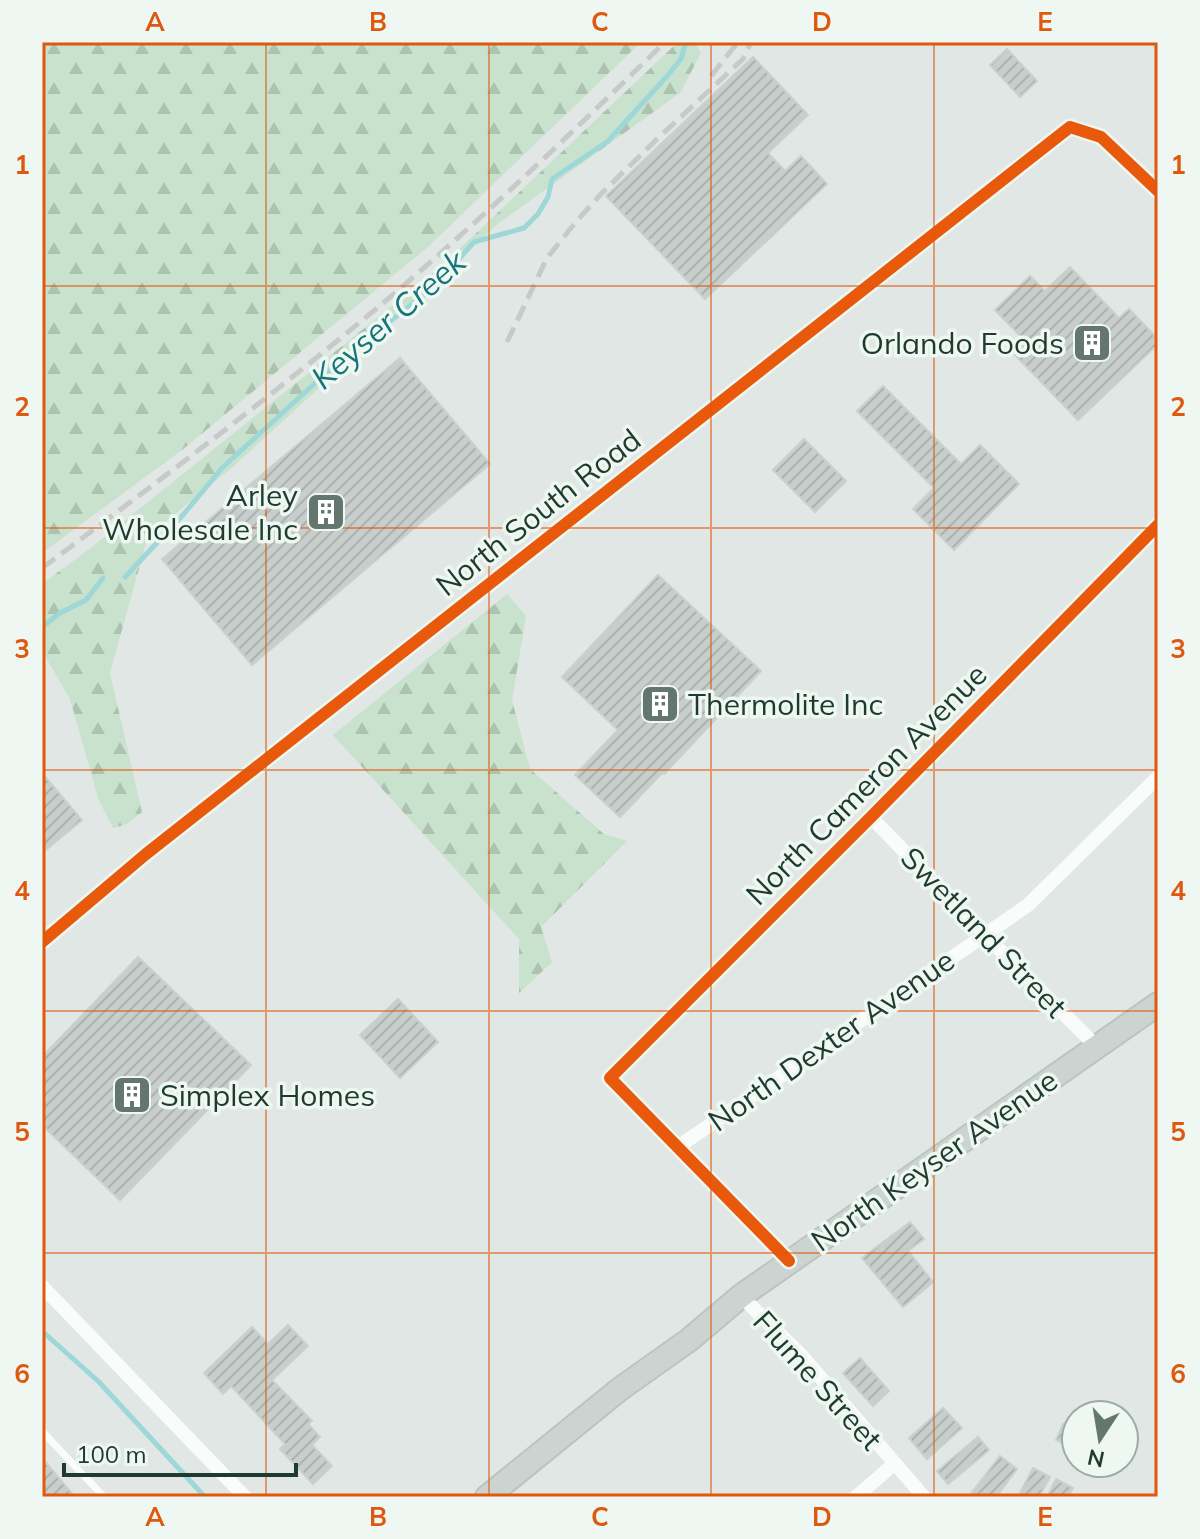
<svg xmlns="http://www.w3.org/2000/svg" width="1200" height="1539" font-family="Mulish,sans-serif">
<defs>
<pattern id="forest-firs" width="22" height="20" patternUnits="userSpaceOnUse" patternTransform="scale(2)"><rect width="22" height="20" fill="#c9e2cd"/><path d="M5 1l3.5 6h-7zM16 11l3.5 6h-7z" fill="#acc3b0"/></pattern>
<pattern id="building-hatch" width="6" height="6" patternUnits="userSpaceOnUse" patternTransform="scale(2)"><rect width="6" height="6" fill="#c8cecb"/><path d="M-1 1l2-2M0 6l6-6M5 7l2-2" fill="none" stroke="#abb2af"/></pattern>
</defs>
<rect width="100%" height="100%" fill="#e1e7e4"/>
<!-- forest -->
<g fill="url(#forest-firs)">
<polygon points="42,42 641,42 429,246 182,450 42,553"/>
<polygon points="678,42 694,42 701,53 680,93 499,223 235,465 148,536 110,673 142,812 127,824 113,828 99,801 70,699 42,651 42,584 92,547 438,269"/>
<polygon points="507,594 526,616 512,700 530,769 604,834 627,841 541,927 552,962 519,993 519,939 333,735"/>
</g>
<g fill="none" stroke-linecap="round" stroke-linejoin="round">
<!-- stream -->
<g stroke="#9ed7d8" stroke-width="5">
<polyline points="125,577 183,515 222,468 337,363 434,287 474,242 524,228 538,214 548,197 552,179 608,141 668,75 681,59 685,45"/>
<polyline points="42,627 60,613 86,600 103,578"/>
<polyline points="42,1331 99,1382 205,1497"/>
</g>
</g>
<!-- building -->
<g fill="url(#building-hatch)" stroke="#cad0cd" stroke-width="2">
<polygon points="1007,49 1037,81 1020,97 990,65"/>
<polygon points="753,57 808,115 768,153 785,171 801,156 827,184 705,299 606,196"/>
<polygon points="1070,267 1119,318 1129,309 1158,339 1158,344 1078,420 1014,354 1026,342 995,310 1030,276 1045,291"/>
<polygon points="400,358 490,464 252,665 162,559"/>
<polygon points="883,386 961,464 980,445 1019,484 954,550 913,509 934,488 857,411"/>
<polygon points="804,439 846,481 815,512 773,470"/>
<polygon points="658,575 761,671 664,774 662,773 620,817 575,775 618,730 562,677"/>
<polygon points="42,773 82,820 42,853"/>
<polygon points="138,957 251,1065 120,1200 42,1125 42,1057"/>
<polygon points="398,999 438,1042 400,1078 360,1035"/>
<polygon points="910,1222 924,1239 908,1251 933,1282 903,1307 862,1258"/>
<polygon points="288,1325 308,1346 272,1380 312,1421 308,1424 320,1437 312,1445 332,1466 313,1484 280,1449 285,1444 231,1386 223,1394 204,1373 252,1327 268,1344"/>
<polygon points="860,1358 889,1391 873,1406 843,1373"/>
<polygon points="943,1408 962,1428 927,1459 909,1438"/>
<polygon points="1063,1424 1076,1429 1076,1449 1056,1440"/>
<polygon points="978,1437 989,1450 948,1484 937,1471"/>
<polygon points="1000,1456 1017,1469 996,1497 972,1497 970,1495"/>
<polygon points="42,1458 75,1497 42,1497"/>
<polygon points="1033,1468 1050,1477 1039,1497 1018,1497"/>
<polygon points="1056,1479 1073,1488 1068,1497 1047,1497"/>
</g>
<g fill="none" stroke-linecap="round" stroke-linejoin="round">
<defs>
<polyline id="primary" points="487,1497 620,1389 689,1340 741,1296 1158,1004"/>
</defs>
<!-- primary casing -->
<use href="#primary" stroke="#bbc4c0" stroke-width="26"/>
<!-- lane -->
<polyline stroke="#fafbfb" stroke-width="7" points="42,1431 104,1497"/>
<!-- street -->
<g stroke="#fafbfb" stroke-width="14">
<polyline points="871,817 984,934 1097,1047"/>
<polyline points="42,942 146,854 1070,127 1101,137 1158,191"/>
<polyline points="678,1147 1028,905 1158,777"/>
<polyline points="789,1261 610,1078 871,817 1158,525"/>
<polyline points="42,1286 245,1497"/>
<polyline points="741,1296 802,1356 924,1497"/>
<polyline points="856,1497 894,1464"/>
</g>
<!-- primary -->
<use href="#primary" stroke="#ccd4d1" stroke-width="22"/>
<!-- rail -->
<g stroke="#c6cac8" stroke-width="5" stroke-dasharray="16 8" stroke-linecap="butt">
<polyline points="711,76 738,42"/>
<polyline points="507,342 547,258 575,223 602,193 654,142 743,59 751,42"/>
<path d="M42,568C162,479 281,389 395,293C488,213 577,128 665,42"/>
</g>
<defs>
<g id="cycleway">
<polyline points="42,942 146,854 1070,127 1101,137 1158,191"/>
<polyline points="789,1261 610,1078 871,817 1158,525"/>
</g>
</defs>
<!-- cycleway casing -->
<use href="#cycleway" stroke="#eef7f2" stroke-width="17"/>
<!-- cycleway -->
<use href="#cycleway" stroke="#e8590c" stroke-width="12"/>
</g>
<!-- grid -->
<path fill="none" stroke="#de580e" stroke-width="2" stroke-opacity="0.55" d="M266,42V1497M489,42V1497M711,42V1497M934,42V1497M42,286H1158M42,528H1158M42,770H1158M42,1011H1158M42,1253H1158"/>
<!-- icons -->
<defs>
<symbol id="building-square" viewBox="-11 -11 22 22"><rect x="-9" y="-9" width="18" height="18" rx="4" fill="#63776f" stroke="#eef7f2"/><path d="M-4-6H4V6H1V3H-1V6H-4ZM-2.5-4.3h1.7v1.8h-1.7ZM.8-4.3h1.7v1.8H.8ZM-2.5-1h1.7V.8h-1.7ZM.8-1h1.7V.8H.8Z" fill="#fff"/></symbol>
</defs>
<g fill-rule="evenodd">
<use href="#building-square" x="1070" y="321" width="44" height="44"/>
<use href="#building-square" x="304" y="490" width="44" height="44"/>
<use href="#building-square" x="638" y="682" width="44" height="44"/>
<use href="#building-square" x="110" y="1073" width="44" height="44"/>
</g>
<g text-anchor="middle" dominant-baseline="central" stroke-width="7" stroke-linejoin="round" paint-order="stroke">
<!-- poi labels -->
<g font-size="30" fill="#1f3b30" stroke="#eef7f2" text-anchor="end">
<text x="1064" y="343">Orlando Foods</text>
<text x="298" y="495">Arley<tspan x="298" dy="34">Wholesale Inc</tspan></text>
<text x="688" y="704" text-anchor="start">Thermolite Inc</text>
<text x="160" y="1095" text-anchor="start">Simplex Homes</text>
</g>
<!-- street labels -->
<g font-size="30" fill="#1f3b30" stroke="#eef7f2">
<text transform="translate(538 512) rotate(-38)">North South Road</text>
<text transform="translate(866 784) rotate(-45)">North Cameron Avenue</text>
<text transform="translate(984 932) rotate(46)">Swetland Street</text>
<text transform="translate(831 1040) rotate(-35)">North Dexter Avenue</text>
<text transform="translate(934 1160) rotate(-35)">North Keyser Avenue</text>
<text transform="translate(818 1380) rotate(48)">Flume Street</text>
</g>
<!-- water labels -->
<g font-size="32" font-style="italic" fill="#177479" stroke="#eef7f2">
<text transform="translate(388 319) rotate(-41)">Keyser Creek</text>
</g>
</g>
<!-- border -->
<rect width="1200" height="1539" fill="none" stroke="#eef7f2" stroke-width="88"/>
<!-- north arrow -->
<g transform="translate(1100 1439) rotate(192)"><circle r="38" fill="#eef7f2" stroke="#9baca4" stroke-width="2"/>
<path d="M0-6L14 30L0 20L-14 30Z" fill="#63776f"/>
<text y="-12" font-size="22" font-weight="bold" text-anchor="middle" fill="#1f3b30">N</text>
</g>
<!-- scale -->
<path d="M64 1463v12h232v-12" fill="none" stroke="#1f3b30" stroke-width="4"/>
<text x="76" y="1463" font-size="24" fill="#1f3b30" stroke="#eef7f2" stroke-width="6" paint-order="stroke">100 m</text>
<rect x="44" y="44" width="1112" height="1451" fill="none" stroke="#de580e" stroke-width="3"/>
<g font-size="26" text-anchor="middle" font-weight="bold" fill="#de580e">
<text x="155" y="31">A</text>
<text x="378" y="31">B</text>
<text x="600" y="31">C</text>
<text x="822" y="31">D</text>
<text x="1045" y="31">E</text>
<text x="22" y="174">1</text>
<text x="1178" y="174">1</text>
<text x="22" y="416">2</text>
<text x="1178" y="416">2</text>
<text x="22" y="658">3</text>
<text x="1178" y="658">3</text>
<text x="22" y="900">4</text>
<text x="1178" y="900">4</text>
<text x="22" y="1141">5</text>
<text x="1178" y="1141">5</text>
<text x="22" y="1383">6</text>
<text x="1178" y="1383">6</text>
<text x="155" y="1526">A</text>
<text x="378" y="1526">B</text>
<text x="600" y="1526">C</text>
<text x="822" y="1526">D</text>
<text x="1045" y="1526">E</text>
</g>
</svg>
